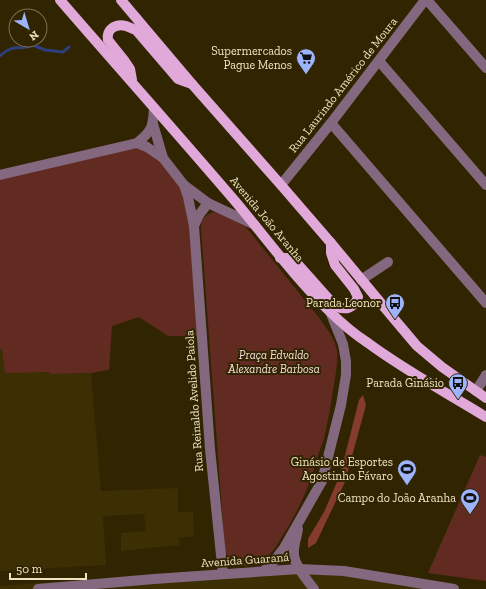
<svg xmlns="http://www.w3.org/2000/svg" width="486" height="589" font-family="'Zilla Slab',serif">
<rect width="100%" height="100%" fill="#312501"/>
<!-- built -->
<g fill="#3c2f03">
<polygon points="0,349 2,349 18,371 25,372 48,372 51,374 91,373 101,491 178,488 178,512 193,512 194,536 179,538 179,545 121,551 121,533 146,531 144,514 103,516 106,565 0,571"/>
<polygon points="263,567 316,568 443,589 0,589 0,586"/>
</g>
<!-- green -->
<g fill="#612b22">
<polygon points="137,143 163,158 184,185 192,214 202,336 168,336 139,317 112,326 109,370 91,373 51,374 48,372 5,373 2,349 0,349 0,175"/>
<path d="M213,212L220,213L245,226L320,319C327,329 335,339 337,351C338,364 335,378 333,390C331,403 329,416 326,429C325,437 322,445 319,452C311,482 300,509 283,535C279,542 275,549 269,555C263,561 254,565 245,566C234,566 228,560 225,550L201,229C201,219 204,216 213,212Z"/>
<polygon points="480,455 486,457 486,581 428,573"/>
</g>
<!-- forest -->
<polygon fill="#863b2f" points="363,395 366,405 345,482 316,543 308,548 308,539 324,512 340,475 359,400"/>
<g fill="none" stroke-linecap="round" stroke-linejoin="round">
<!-- stream -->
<path stroke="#2e3d7b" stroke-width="3" d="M0,56C14,42 20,52 32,45L38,47L45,50L63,52L69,47"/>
<!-- minor -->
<g stroke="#83687f" stroke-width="10">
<polyline points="427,0 486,68"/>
<polyline points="379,61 486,185"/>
<polyline points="331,123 486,303"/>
<polyline points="153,124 163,158 184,185 208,203 255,225"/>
<polyline points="137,143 147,147 163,158"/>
<path d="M0,175L137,143C152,131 153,127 154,108"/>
<polyline points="184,185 188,197 194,226 210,449 223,574"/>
<polyline points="281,185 331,123 425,0"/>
<polyline points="194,226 199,215 208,203"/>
<polyline points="361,280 388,262"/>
<polyline points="476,391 486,375"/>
<path d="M298,529C297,537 293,546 294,554C294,565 307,580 314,589"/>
<polyline points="264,571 274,561 284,548 322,481 341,405 346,375 346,361 343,344 331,314"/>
<polyline points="38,589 154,579 299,569 344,571 454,589"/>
</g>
<!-- major -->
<g stroke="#e0a9d9" stroke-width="10">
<path d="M60,0C118,67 177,133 235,201C272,245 305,292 349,329C355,334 362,339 368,343C406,371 447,393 486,417"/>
<polyline points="121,0 192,84 281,185 331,243 395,320 417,346 442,367 486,398"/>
<path d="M132,80L130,69L124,60L108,40C106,29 116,23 126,26C129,27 132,29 136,30L178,79L192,84"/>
<path d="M280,258H289L295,261L335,306C346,311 354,308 358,297L354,289L335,265L331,253V243"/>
</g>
</g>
<!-- icons -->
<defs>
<symbol id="supermarket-pin" viewBox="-11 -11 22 30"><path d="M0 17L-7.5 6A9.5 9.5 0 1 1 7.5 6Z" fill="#9db4fd" stroke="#312501"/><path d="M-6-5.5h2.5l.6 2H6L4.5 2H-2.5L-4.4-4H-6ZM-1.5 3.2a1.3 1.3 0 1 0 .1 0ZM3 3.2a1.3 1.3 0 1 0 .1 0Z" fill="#111"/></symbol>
<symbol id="bus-pin" viewBox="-11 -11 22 30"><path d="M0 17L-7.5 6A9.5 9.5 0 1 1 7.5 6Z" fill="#9db4fd" stroke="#312501"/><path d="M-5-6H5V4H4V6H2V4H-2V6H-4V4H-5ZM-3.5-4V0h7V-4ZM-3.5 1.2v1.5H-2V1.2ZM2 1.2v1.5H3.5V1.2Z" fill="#111"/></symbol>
<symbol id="stadium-pin" viewBox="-11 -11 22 30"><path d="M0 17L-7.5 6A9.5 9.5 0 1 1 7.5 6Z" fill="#9db4fd" stroke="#312501"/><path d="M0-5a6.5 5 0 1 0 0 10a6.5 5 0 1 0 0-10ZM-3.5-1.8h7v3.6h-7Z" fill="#111"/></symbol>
</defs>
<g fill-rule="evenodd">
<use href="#supermarket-pin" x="295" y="47" width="22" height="30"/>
<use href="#bus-pin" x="384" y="292" width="22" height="30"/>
<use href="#bus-pin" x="447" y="372" width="22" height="30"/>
<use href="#stadium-pin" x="396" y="458" width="22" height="30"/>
<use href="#stadium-pin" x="459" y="487" width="22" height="30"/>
</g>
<g text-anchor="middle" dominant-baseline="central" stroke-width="4" stroke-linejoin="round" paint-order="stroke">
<!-- poi labels -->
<g font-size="12" fill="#efe3c2" stroke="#312501" text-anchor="end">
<text x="292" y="51">Supermercados<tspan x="292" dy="14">Pague Menos</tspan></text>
<text x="381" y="303">Parada Leonor</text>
<text x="444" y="383">Parada Ginásio</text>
<text x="393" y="462">Ginásio de Esportes<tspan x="393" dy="14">Agostinho Fávaro</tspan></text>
<text x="456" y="498">Campo do João Aranha</text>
</g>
<!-- street labels -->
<g font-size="12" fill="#efe3c2" stroke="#312501">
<text transform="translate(343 85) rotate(-52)">Rua Laurindo Américo de Moura</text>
<text transform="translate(267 219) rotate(50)">Avenida João Aranha</text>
<text transform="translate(194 401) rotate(-94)">Rua Reinaldo Avelido Paiola</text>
<text transform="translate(245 560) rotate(-4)">Avenida Guaraná</text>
</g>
<!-- park labels -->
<g font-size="12" font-style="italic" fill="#f3dbd7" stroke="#312501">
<text x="274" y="355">Praça Edvaldo<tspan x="274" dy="14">Alexandre Barbosa</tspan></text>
</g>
</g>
<!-- north arrow -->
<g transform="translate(28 28) rotate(142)"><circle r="19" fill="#312501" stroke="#7d714e"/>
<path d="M0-3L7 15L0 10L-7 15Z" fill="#9db4fd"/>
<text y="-6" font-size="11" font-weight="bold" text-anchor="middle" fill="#efe3c2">N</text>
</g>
<!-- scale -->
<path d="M10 573v6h76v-6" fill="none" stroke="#efe3c2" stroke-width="2"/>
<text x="16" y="573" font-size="12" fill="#efe3c2" stroke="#312501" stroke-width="3" paint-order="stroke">50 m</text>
</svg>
